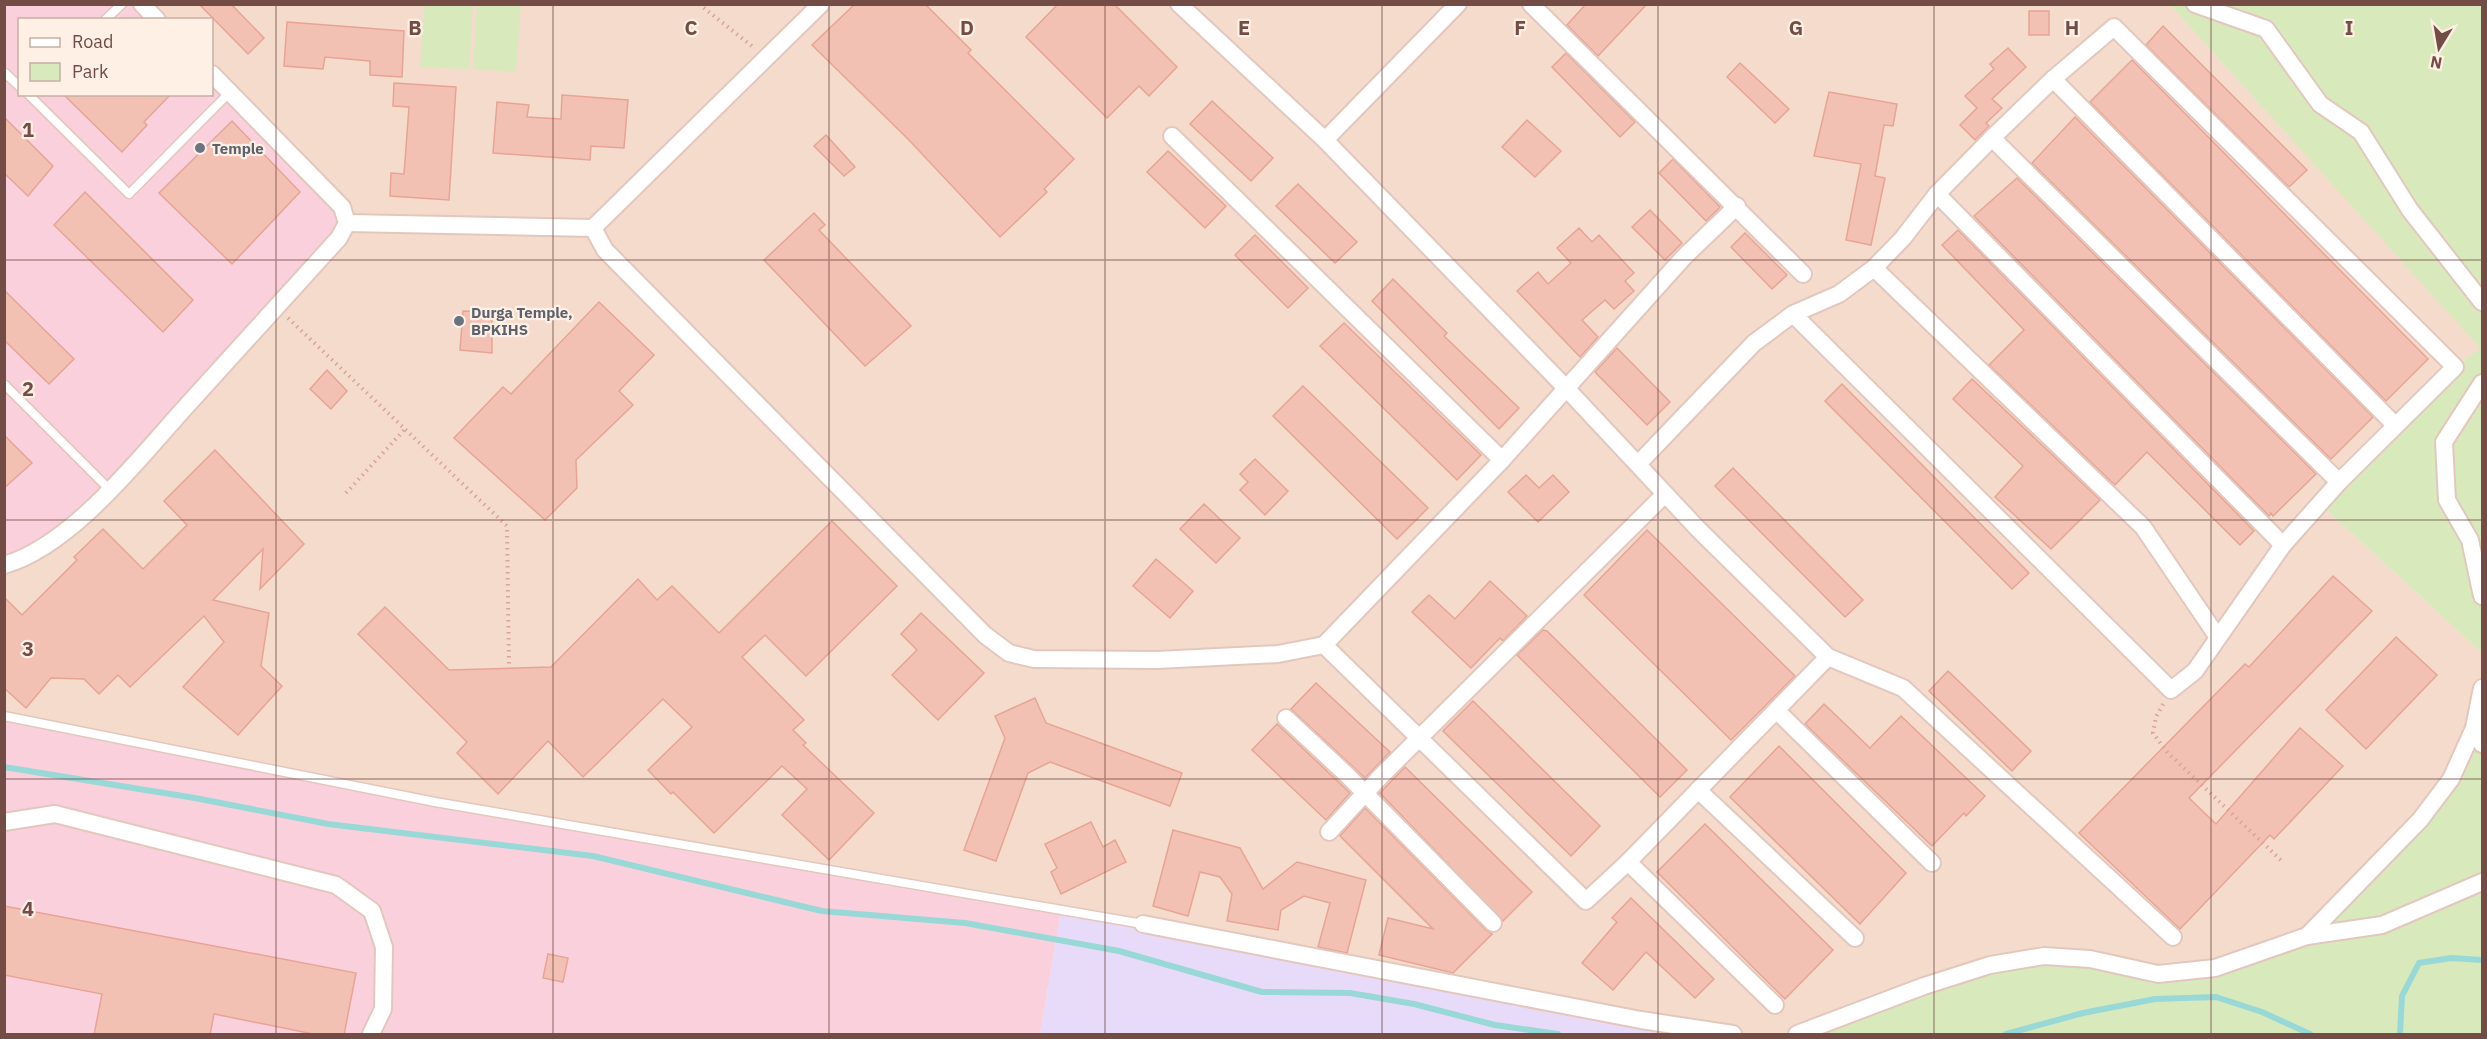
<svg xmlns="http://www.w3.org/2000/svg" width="2487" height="1039" font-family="'IBM Plex Sans',sans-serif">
<rect width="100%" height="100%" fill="#fdebdd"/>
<!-- residential -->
<polygon fill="#f5dbcc" points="142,5 2170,5 2481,348 2455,367 2320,504 2482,653 2482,688 2451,779 2307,936 2215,968 1797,1034 1733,1034 435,802 5,716 5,565 339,238 212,74 212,20 157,19"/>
<!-- education -->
<polygon fill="#e8dbf9" points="1061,910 1733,1034 1040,1034"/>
<!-- medical -->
<g fill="#fbd0dd">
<polygon points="5,5 142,5 157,19 20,20 20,94 212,94 212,74 347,223 110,490 5,565"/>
<polygon points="4,716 435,802 1061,910 1040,1034 5,1034"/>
</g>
<!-- green -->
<g fill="#d8eabc">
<polygon points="424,5 473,5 469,69 420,67"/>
<polygon points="477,5 521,5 516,72 473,69"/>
<polygon points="2170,5 2482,5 2482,653 2320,504 2451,371 2480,348"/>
<polygon points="2482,688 2482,1034 1797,1034 2044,956 2158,974 2307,936 2451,779"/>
</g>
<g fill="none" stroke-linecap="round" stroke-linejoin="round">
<!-- stream -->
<g stroke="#98d9d7" stroke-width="6">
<polyline points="4,767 195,798 328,824 593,856 822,911 965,923 1119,951 1262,992 1350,993 1414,1004 1495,1025 1558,1034"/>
<polyline points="2006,1034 2083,1013 2155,999 2216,997 2262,1012 2310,1034"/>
<polyline points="2400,1034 2402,996 2419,963 2451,958 2482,960"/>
</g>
</g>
<!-- building -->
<g fill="#f3c1b4" stroke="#e7a494" stroke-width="1.5">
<polygon points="199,4 231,4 264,38 248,54"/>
<polygon points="855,4 925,4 971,50 968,53 1074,159 1044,189 1047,192 1000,237 908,139 812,45"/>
<polygon points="1058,4 1114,4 1177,67 1149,96 1139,86 1107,118 1026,37"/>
<polygon points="1586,4 1647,4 1598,56 1567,25"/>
<rect x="2029" y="11" width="20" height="24"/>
<polygon points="287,22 404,31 402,77 370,75 370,61 325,57 323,69 284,66"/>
<polygon points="2163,26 2307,170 2289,187 2146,45"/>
<polygon points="2008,48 2026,67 1992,99 2002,108 1986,123 1989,126 1975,140 1960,125 1977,108 1965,96 1994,69 1990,64"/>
<polygon points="1566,53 1635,122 1620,137 1552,67"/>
<polygon points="2132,60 2428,359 2386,401 2090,102"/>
<polygon points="1740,63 1789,109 1775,123 1727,77"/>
<polygon points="394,83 456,87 449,200 390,196 391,173 404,174 409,107 393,106"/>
<polygon points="1829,92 1897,104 1893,126 1884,125 1875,176 1885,178 1871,245 1846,240 1861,164 1814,156"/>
<polygon points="63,94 171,94 144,122 147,125 122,152"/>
<polygon points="562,95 628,100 624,148 591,146 590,160 493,153 497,102 529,105 527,117 561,119"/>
<polygon points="1212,101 1273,158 1251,181 1190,124"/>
<polygon points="4,117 53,166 28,196 4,173"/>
<polygon points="2075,117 2373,417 2331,459 2032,163"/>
<polygon points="1527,120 1561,151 1535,177 1502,147"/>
<polygon points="232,121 300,192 232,264 159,193"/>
<polygon points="826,135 855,167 844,176 814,146"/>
<polygon points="1168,151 1226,206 1205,228 1147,172"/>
<polygon points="1673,159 1720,207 1706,221 1659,173"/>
<polygon points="2017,178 2316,474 2273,516 2271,513 2269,516 1974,216"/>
<polygon points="1298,184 1357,242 1335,263 1276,206"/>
<polygon points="85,192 193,300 163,332 54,225"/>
<polygon points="1650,210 1682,243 1665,260 1632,227"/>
<polygon points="814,213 825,225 819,230 911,326 865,366 764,260"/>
<polygon points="1579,228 1592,242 1599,235 1634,273 1625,281 1634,291 1614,309 1605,300 1582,320 1598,337 1580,357 1517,291 1538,272 1548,284 1571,263 1557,248"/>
<polygon points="1958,230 2254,531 2240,545 2147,452 2115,485 1989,365 2024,330 1942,245"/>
<polygon points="1745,233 1787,275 1772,289 1731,247"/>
<polygon points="1255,235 1308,288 1288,308 1235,255"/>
<polygon points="1393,279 1447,333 1444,336 1519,408 1499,429 1372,301"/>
<polygon points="4,290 74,359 49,384 4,340"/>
<polygon points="599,302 654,355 619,391 633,405 576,460 577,488 545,520 454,438 503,387 511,394"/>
<polygon points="463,311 492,312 492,353 460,350"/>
<polygon points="1344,323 1481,455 1457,480 1320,346"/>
<polygon points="1617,348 1670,402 1647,425 1595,372"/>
<polygon points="327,370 347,391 331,409 310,389"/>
<polygon points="1972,379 2100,500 2051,549 1995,497 2023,466 1953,399"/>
<polygon points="1842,384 2029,573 2012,589 1825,401"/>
<polygon points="1303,386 1428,508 1397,539 1273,416"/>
<polygon points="4,435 32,463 4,488"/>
<polygon points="215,450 304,544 260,589 263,549 213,600 269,613 261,666 282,686 238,735 183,687 224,642 204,616 130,687 118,675 99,694 84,679 51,678 26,708 4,688 4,597 22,615 77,560 74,557 103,529 143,569 187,525 164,501"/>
<polygon points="1255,459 1288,491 1265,515 1240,490 1248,482 1240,474"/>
<polygon points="1733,468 1863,600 1845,617 1715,486"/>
<polygon points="1526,475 1539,488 1553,475 1569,492 1538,522 1508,492"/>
<polygon points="1204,504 1240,538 1216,563 1180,529"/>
<polygon points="832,521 897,586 806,676 765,635 742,657 804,720 793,730 806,743 803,745 874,813 829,860 782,815 807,789 782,766 714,833 673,792 671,794 648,770 692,727 663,699 583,777 548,741 498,794 457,753 467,742 358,634 385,607 449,670 551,667 638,579 657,600 672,586 719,633"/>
<polygon points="1647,530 1795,676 1731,740 1584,595"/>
<polygon points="1156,559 1193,591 1170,618 1133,586"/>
<polygon points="2333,576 2372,611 2189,798 2216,824 2300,728 2343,766 2274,839 2270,835 2180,929 2079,833 2245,664 2249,667"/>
<polygon points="1490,581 1527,616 1503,641 1500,638 1471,668 1412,612 1429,595 1455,619"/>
<polygon points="921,613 984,673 938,720 892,675 917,650 901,634"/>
<polygon points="1543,630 1547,631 1687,770 1660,797 1517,655"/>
<polygon points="2396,637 2437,675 2366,749 2326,710"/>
<polygon points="1948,671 2031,751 2012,771 1929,691"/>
<polygon points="1316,683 1390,752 1365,778 1291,709"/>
<polygon points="1035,698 1046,723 1182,773 1170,806 1050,762 1028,773 996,861 964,850 1005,738 995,716"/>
<polygon points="1473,701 1600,826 1571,856 1443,731"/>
<polygon points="1824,704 1870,748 1901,716 1985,796 1966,816 1964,813 1932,846 1805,724"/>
<polygon points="1277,724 1350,793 1326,820 1252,750"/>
<polygon points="1779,746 1906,873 1860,924 1730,797"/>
<polygon points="1405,767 1532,892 1503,921 1380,793"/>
<polygon points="1365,808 1486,930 1492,934 1453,973 1379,955 1388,918 1433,929 1340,836"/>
<polygon points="1091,822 1103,847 1115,840 1126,862 1061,894 1051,872 1057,868 1045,844"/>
<polygon points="1705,824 1833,950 1785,999 1657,872"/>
<polygon points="1173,830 1240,848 1263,889 1297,862 1366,880 1347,953 1318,947 1330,903 1304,896 1281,910 1278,930 1227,921 1232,894 1220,877 1200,872 1188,916 1153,906"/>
<polygon points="1631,898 1714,979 1695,998 1646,952 1613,990 1582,963 1617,922 1612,918"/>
<polygon points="4,906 356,973 344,1035 318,1035 214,1014 210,1035 94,1035 102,994 4,975"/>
<polygon points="548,954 568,958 563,982 543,978"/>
</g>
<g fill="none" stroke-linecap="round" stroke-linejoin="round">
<defs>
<g id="lane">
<polyline points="105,20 122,4"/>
<polyline points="4,72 20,87"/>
<polyline points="28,94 129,194 230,92"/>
<polyline points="4,384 110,490"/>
<polyline points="4,716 435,802 1143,924"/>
</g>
<g id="street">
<polyline points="142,4 157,20"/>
<polyline points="1179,4 1325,140 1566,388 1699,530 1828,657 1903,688 2173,937"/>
<polyline points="1531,4 1803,274"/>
<polyline points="2195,4 2266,29 2320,104 2361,132 2410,210 2482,302"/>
<polyline points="2053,79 2395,425"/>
<polyline points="1172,136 1502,460"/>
<polyline points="1992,138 2339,482"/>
<polyline points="1325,140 1458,4"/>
<polyline points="1937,194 2283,545"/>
<polyline points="347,223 593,228 821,4"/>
<polyline points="593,228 605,250 985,635 1009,653 1034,659 1157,660 1278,654 1324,645 1502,460 1684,257 1737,206"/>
<polyline points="1874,268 2143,527 2217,636"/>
<polyline points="2482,383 2444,442 2447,500 2470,540 2482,596"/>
<polyline points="1638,464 1754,343 1793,314 1839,294 1874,268 1903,238 1937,194 1992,138 2053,79 2114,27 2455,367 2339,482 2283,545 2195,671 2171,690 1793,314"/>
<path d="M4,565C74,545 143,453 191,401C240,347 290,292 339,238L347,223L342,207L212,74"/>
<polyline points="1324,645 1586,901 1628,862 1828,657"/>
<polyline points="1777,711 1932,863"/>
<polyline points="1286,718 1347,775 1493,923"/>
<polyline points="2474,728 2482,744"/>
<polyline points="1698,790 1855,938"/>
<polyline points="4,822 55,814 336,885 372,911 384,947 383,1009 371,1034"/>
<polyline points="1329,832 1381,776 1665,494"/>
<polyline points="1628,862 1775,1005"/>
<polyline points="1143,924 1641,1020 1733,1034"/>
<polyline points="2307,936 2420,820 2451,779 2474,728 2482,688"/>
<polyline points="1797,1034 1924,986 1990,965 2044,956 2090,959 2158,974 2215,968 2307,936 2382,925 2482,882"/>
</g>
</defs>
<!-- lane casing -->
<use href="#lane" stroke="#e3c7bd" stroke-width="11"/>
<!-- street casing -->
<use href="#street" stroke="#e3c7bd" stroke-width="20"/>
<!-- path -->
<g stroke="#d8a598" stroke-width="4" stroke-dasharray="1.5 4.5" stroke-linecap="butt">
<polyline points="699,4 753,47"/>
<polyline points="288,318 507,526 509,667"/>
<polyline points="346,493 405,429"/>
<polyline points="2163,704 2156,717 2153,733 2167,752 2284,863"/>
</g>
<!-- lane -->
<use href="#lane" stroke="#fff" stroke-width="8"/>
<!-- street -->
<use href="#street" stroke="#fff" stroke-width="16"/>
</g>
<!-- grid -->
<path fill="none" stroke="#734d45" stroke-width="1.5" stroke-opacity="0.55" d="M276,4V1034M553,4V1034M829,4V1034M1105,4V1034M1382,4V1034M1658,4V1034M1934,4V1034M2211,4V1034M4,260H2482M4,520H2482M4,779H2482"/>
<!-- markers -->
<g fill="#6b7280" stroke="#fff0e5" stroke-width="2">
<circle cx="200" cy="148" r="6"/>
<circle cx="459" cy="321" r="6"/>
</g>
<g text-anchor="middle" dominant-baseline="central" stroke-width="4.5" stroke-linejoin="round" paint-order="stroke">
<!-- worship labels -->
<g font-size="15" font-weight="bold" fill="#5b616d" stroke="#fff0e5" text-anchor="start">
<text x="212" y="148">Temple</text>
<text x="471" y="312">Durga Temple,<tspan x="471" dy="17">BPKIHS</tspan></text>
</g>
</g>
<g font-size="20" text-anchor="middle" font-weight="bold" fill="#734d45" stroke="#fff0e5" stroke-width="4.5" stroke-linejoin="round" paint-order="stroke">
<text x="415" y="35">B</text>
<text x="691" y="35">C</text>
<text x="967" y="35">D</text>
<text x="1244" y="35">E</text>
<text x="1520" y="35">F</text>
<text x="1796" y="35">G</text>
<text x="2072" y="35">H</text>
<text x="2349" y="35">I</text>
<text x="28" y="137">1</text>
<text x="28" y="396">2</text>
<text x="28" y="656">3</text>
<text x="28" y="916">4</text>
</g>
<!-- border -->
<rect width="2487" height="1039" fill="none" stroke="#734d45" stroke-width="12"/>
<!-- legend -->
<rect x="18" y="18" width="195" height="78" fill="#fff0e5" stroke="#c7afa5" stroke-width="1.5"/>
<rect x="30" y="38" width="30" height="9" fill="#ffffff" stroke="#c7afa5" stroke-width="1.5"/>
<text x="72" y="48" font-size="18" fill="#734d45">Road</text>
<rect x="30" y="63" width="30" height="18" fill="#d8eabc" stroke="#c7afa5" stroke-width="1.5"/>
<text x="72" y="78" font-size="18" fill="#734d45">Park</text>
<!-- north arrow -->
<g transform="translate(2439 48) rotate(191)" stroke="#fff0e5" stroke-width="4.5" paint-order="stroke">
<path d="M0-4.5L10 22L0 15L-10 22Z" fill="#734d45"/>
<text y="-9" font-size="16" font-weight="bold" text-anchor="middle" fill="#734d45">N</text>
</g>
</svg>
